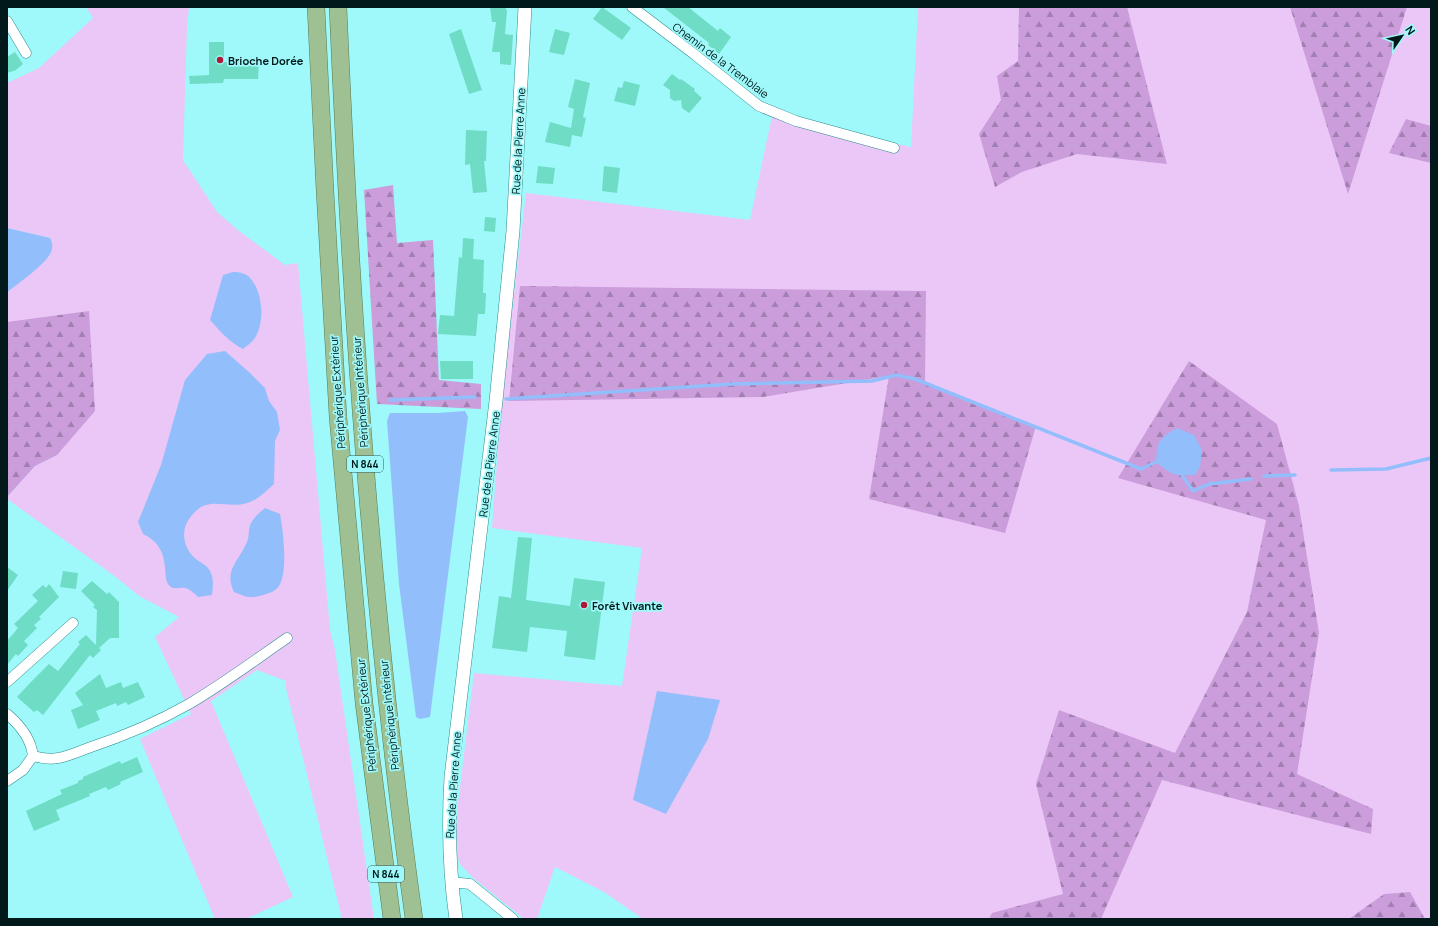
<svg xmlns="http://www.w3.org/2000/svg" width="1438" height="926" font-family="Manrope,sans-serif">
<defs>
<pattern id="forest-firs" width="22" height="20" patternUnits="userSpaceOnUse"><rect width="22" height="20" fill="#cb9ddb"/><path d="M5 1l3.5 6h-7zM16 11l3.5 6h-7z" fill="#a27fb1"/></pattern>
</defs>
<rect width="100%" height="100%" fill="#9ff9fa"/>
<!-- green -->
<g fill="#ebc7f7">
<polygon points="86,7 189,7 187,27 183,160 217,212 239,231 285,265 298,263 330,630 335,650 374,919 342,919 286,688 286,681 257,670 211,701 293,897 246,919 215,919 140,739 191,714 155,637 179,617 139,596 116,577 7,499 7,497 35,466 57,455 11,323 7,322 7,292 33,271 49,256 50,238 7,228 7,83 39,68 93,18"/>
<polygon points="918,7 1431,7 1431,919 643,919 604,892 555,867 537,919 524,919 472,877 460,864 455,845 455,828 474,673 622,686 642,548 492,528 502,397 526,193 750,220 772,116 911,147"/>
</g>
<!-- forest -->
<g fill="url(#forest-firs)">
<polygon points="1019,7 1127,7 1167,164 1077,154 1022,172 995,187 979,134 1001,100 997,76 1018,61"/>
<polygon points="1290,7 1407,7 1348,194"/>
<polygon points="1406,119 1431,126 1431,163 1389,153"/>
<polygon points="393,185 397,243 433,240 439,380 481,384 481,409 377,404 364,190"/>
<polygon points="520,286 926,291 925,382 1036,426 1005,533 869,499 889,376 763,397 509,401"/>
<polygon points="89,311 95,411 57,455 35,466 7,497 7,322"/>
<polygon points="1189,361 1277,424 1299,506 1319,633 1297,774 1373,809 1371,834 1162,780 1101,919 989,919 992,913 1063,894 1036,784 1059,710 1175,753 1247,612 1266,520 1118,478"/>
<polygon points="1410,892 1425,919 1349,919 1384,894"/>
</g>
<!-- water -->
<g fill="#93befc">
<path d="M7,228L50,238C53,243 53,248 50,254C44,265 18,284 7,292Z"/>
<path d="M233,272C239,272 246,273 250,278C263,292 265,322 255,338C252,342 247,346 243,349C229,342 220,331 210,320L223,275Z"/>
<path d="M225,351L250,373L265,388L269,401L277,412L280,430L275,441L274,484C266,491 258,500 247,503C224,510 207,493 189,519C180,532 184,549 196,559C201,563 207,565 210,571C214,578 213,587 212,595L198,597C194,593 190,589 185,588C178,587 173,591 168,584C165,579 166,573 165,568C164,552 158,541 143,534L138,522L161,465L185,380L207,354Z"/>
<polygon points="465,411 468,417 430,717 420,719 416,717 399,584 387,421 390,413 438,413"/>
<path d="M1177,428L1194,435L1202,450L1200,467L1195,475C1174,476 1172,475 1156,462C1157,442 1159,438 1177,428Z"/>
<path d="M265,508L280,514C283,530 290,581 275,590C273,592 269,593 266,594C251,599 249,598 234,592C224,571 237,563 245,546C250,538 248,532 250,525C253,518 260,512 265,508Z"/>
<polygon points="657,691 720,700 708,739 666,814 633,800"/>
</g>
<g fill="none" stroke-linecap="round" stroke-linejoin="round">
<!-- stream -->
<g stroke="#93befc" stroke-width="3.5">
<polyline points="506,399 733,384 872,381 896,375 915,379 1141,469 1156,462"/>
<polyline points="390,400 475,397"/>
<polyline points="1331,470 1386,469 1431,458"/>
<polyline points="1182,475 1193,491 1209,484 1251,479"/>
<polyline points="1264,476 1295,475"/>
</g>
</g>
<!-- building -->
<g fill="#6fdcc5">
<polygon points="490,7 505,7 507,11 505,34 513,35 511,65 500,64 500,52 492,52 496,22 492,22"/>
<polygon points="602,7 631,28 622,40 593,19"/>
<polygon points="663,7 688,7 718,31 720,28 731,37 719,54 708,45 709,43"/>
<polygon points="461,29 482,90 469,94 449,34"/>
<polygon points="555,29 570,33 564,55 549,52"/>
<polygon points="209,42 224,42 224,62 259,62 258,79 224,79 223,83 190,84 189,76 209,75"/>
<polygon points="15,52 23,64 16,70 7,73 7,57"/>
<polygon points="672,74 680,80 681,79 695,89 694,91 702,98 689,113 682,108 681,100 674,101 670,98 670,90 663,85"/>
<polygon points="575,79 590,83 583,117 586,118 582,137 572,135 570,147 545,142 550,122 571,128 574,109 568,107"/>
<polygon points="624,81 640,85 635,106 614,101 618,87 622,88"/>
<polygon points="466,130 487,131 486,161 484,161 487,192 473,193 470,164 465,165"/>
<polygon points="538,166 555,168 553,184 536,183"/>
<polygon points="604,166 620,168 617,193 602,191"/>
<polygon points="485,217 496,218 495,232 484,231"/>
<polygon points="463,238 474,239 473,259 484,260 483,293 486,293 485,314 478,314 476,336 438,334 440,315 454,316 459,257 462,258"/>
<polygon points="440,361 473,361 473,379 441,379"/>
<polygon points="518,537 532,538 526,600 570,606 574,578 605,582 595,660 564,656 567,631 530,627 527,652 492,648 499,596 511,598"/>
<polygon points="7,567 18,575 7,591"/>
<polygon points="63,571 78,573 76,589 60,587"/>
<polygon points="92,581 107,594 109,592 119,602 119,638 110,638 99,648 101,650 93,658 90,655 43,715 37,710 34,712 17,697 30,683 49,664 58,671 80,644 78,642 86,635 96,645 97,610 93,607 95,605 81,591"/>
<polygon points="49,584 59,597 39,617 41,619 34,625 37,628 24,641 28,645 18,656 16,654 7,665 7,641 18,628 14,624 38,601 32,595 43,585 46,588"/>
<polygon points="100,674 106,688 121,682 123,688 138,682 145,697 128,705 126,702 117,706 116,703 96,711 100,720 78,729 71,710 83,705 75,693"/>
<polygon points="137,757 143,772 120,782 121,784 108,790 106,787 89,794 90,796 56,810 60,820 34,831 26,811 62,794 60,790 78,783 78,781 83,779 83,777 120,761 121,764"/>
</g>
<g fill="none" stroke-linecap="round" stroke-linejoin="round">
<defs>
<g id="minor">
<polyline points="632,7 694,54 759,106 796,121 894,148"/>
<polyline points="7,21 26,53"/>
<polyline points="7,682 73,623"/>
<path d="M7,714C20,725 31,738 33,756"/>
<path d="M7,781L23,770L33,756C57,763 69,755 91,747C124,736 159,721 189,704C223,684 255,660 287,638"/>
<polyline points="451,882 470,884 513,919"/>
</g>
<path id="tertiary" d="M456,919C449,870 448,826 451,777L496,401L513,231L525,7"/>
<g id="trunk">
<polyline points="316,7 325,191 338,417 364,703 392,919"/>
<path d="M338,7C351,312 372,617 414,919"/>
</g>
</defs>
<!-- minor casing -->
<use href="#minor" stroke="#2d8b8e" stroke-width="11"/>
<!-- tertiary casing -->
<use href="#tertiary" stroke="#2d8b8e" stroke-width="14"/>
<!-- trunk casing -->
<use href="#trunk" stroke="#577b56" stroke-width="18"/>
<!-- minor -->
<use href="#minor" stroke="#fff" stroke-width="10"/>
<!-- tertiary -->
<use href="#tertiary" stroke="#fff" stroke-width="13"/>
<!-- trunk -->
<use href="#trunk" stroke="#9ec092" stroke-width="17"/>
</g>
<!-- markers -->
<g fill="#ae1938" stroke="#9ff9fa" stroke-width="1.5">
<circle cx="220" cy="60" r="4"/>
<circle cx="584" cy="605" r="4"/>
</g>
<g text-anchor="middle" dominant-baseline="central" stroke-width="3.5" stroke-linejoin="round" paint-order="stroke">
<!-- shield labels -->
<g fill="#9ff9fa" stroke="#305c5d" stroke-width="1">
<rect x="347" y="456" width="36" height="16" rx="3"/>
<rect x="368" y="866" width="36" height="16" rx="3"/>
</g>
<g font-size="10" font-weight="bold" fill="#01191a">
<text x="365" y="464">N 844</text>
<text x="386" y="874">N 844</text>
</g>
<!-- poi labels -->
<g font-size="11" font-weight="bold" fill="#01191a" stroke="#9ff9fa" text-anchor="start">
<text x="228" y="60">Brioche Dorée</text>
<text x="592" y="605">Forêt Vivante</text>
</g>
<!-- street labels -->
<g font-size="11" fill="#01191a" stroke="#9ff9fa">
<text transform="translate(721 60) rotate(37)">Chemin de la Tremblaie</text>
<text transform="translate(518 141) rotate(-87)">Rue de la Pierre Anne</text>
<text transform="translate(337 392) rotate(-94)">Périphérique Extérieur</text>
<text transform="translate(360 392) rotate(-94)">Périphérique Intérieur</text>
<text transform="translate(489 464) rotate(-83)">Rue de la Pierre Anne</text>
<text transform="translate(366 715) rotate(-96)">Périphérique Extérieur</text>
<text transform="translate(389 715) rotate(-96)">Périphérique Intérieur</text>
<text transform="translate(453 785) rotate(-86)">Rue de la Pierre Anne</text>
</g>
</g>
<!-- border -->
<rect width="1438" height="926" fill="none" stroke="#01191a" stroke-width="16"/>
<!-- north arrow -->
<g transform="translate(1402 36) rotate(56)" stroke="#9ff9fa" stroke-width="3" paint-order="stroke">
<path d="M0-3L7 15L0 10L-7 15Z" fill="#01191a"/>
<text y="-6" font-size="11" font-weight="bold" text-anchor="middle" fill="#01191a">N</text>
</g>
</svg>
